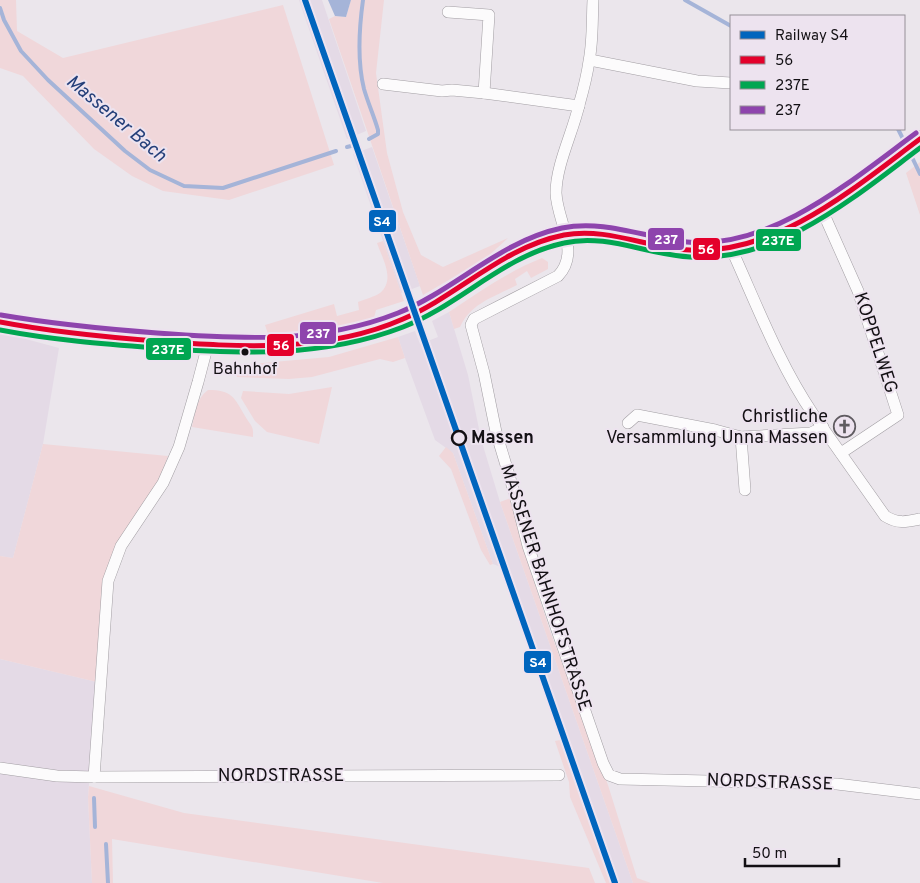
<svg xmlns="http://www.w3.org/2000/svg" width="920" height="883" font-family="Overpass,sans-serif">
<rect width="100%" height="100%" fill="#ebe6ec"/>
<!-- built -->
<g fill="#e4dae6">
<polygon points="299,0 322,0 366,131 347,139"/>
<polygon points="372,147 420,286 401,293 353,154"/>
<polygon points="449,312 468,375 481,439 500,502 633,883 611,883 501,567 493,564 453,453 435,440 405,358 398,337 415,331 420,344 438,337 432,321"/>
<polygon points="0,332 59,348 43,444 13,558 0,556"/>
<polygon points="0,659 97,682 88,797 92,883 0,883"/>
</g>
<!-- green -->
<g fill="#f0d7da">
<polygon points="0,0 16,0 17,31 63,58 283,5 334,165 229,200 163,191 132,176 94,149 23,76 0,68"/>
<polygon points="351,0 384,0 376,73 387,153 403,212 421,255 443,267 508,238 485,259 423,295 329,19 335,16 346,17"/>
<polygon points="920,162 920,215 906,173"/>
<path d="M383,241L404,301L376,310L374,318C339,326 304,335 268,334L265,325L334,304L337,316L359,310L358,302C365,299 374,297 380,293C396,280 382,258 377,243Z"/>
<path d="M542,258L548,262V269L531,278L527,271L515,279L517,285C494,297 471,303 460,327L454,329L449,312C479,292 509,271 542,258Z"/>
<polygon points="398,337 405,358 393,362 380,359 312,377 289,379 237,377 235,371 239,365 329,357"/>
<polygon points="332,387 319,444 267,432 255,421 241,398 243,391 289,394"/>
<path d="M208,390C232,390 234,397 245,416C250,425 254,425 253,437L192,427C195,413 196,399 208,390Z"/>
<polygon points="43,444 168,456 158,484 117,543 97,682 0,659 0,556 13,558"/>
<polygon points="446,447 453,453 493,564 490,565 481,550 451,469 439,456"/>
<polygon points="511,498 525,554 550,631 608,785 637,878 651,883 633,883 500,502"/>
<polygon points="560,740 611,883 606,883 570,797 569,782 555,741"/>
<polygon points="89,786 184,813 589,868 595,883 383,883 112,839 113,883 92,883 88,797"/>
</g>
<!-- water -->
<polygon fill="#a5b4d8" points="328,0 351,0 346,17 335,16"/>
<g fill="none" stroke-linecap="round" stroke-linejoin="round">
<!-- stream -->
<g stroke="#a5b4d8" stroke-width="4">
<path d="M363,0C359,29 357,61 364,89C368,103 374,116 378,130V134L369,139"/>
<polyline points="685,0 731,26"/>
<polyline points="0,8 4,20 21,51 48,80 125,151 150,170 184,186 223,188 336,151"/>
<polyline points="898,129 906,145"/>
<polyline points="347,147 351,146"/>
<polyline points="909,151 920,174"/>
<polyline points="94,798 95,827"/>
<polyline points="106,844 108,883"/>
</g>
<defs>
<g id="minor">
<path d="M593,0C592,20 593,41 589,61C587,76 583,91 579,105C573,132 556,165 556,193C557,221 581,252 558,276L474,319L471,325L484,373L496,432L515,495L528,546L603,763L609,775L620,779L837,784L920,794"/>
<polyline points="448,12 489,15 484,93"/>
<polyline points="590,60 697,81 731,83"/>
<polyline points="383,84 442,91 452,90 484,93 579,106"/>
<polyline points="822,210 858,291 898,415 841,453"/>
<path d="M731,248C756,303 779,364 813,414L885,516C898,524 906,522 920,519"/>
<polyline points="628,423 637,415 715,430 741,437 811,433 823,427"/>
<polyline points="741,437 745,490"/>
<polyline points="0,768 57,776 94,777 559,775"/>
<polyline points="94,777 108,581 121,546 163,483 179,447 198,382 208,344"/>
</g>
<path id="secondary" d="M0,322C53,333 107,337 161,341C245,347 324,353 403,319C458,295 504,247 564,235C606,227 649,247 690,250C752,254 800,225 848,191C872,174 896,157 920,139"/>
</defs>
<!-- minor casing -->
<use href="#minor" stroke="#a29ea3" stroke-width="12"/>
<!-- secondary casing -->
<use href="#secondary" stroke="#a29ea3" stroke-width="18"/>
<!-- minor -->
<use href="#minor" stroke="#fcfbfc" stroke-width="11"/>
<!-- secondary -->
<use href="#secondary" stroke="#fcfbfc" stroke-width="16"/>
<defs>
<path id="bus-1" d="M0,322C52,332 104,337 156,341C239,347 326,353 403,319C459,295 503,247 564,235C607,227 648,248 690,250C777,255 854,188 920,139"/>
<path id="bus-2" d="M0,330C52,340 104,344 156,348C240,354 323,358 403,327C460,305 503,256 564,243C606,233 648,255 690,257C779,262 853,198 920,148"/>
<path id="bus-3" d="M1,315C53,324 105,329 157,333C238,339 320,344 398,313C455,290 500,241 562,228C604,219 646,238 687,242C771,250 852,180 916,133"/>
</defs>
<!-- bus-1 casing -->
<use href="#bus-1" stroke="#ede3ef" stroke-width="9"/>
<!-- bus-2 casing -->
<use href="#bus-2" stroke="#ede3ef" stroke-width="9"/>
<!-- bus-3 casing -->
<use href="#bus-3" stroke="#ede3ef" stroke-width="9"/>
<!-- bus-1 -->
<use href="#bus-1" stroke="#e4002b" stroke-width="5"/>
<!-- bus-2 -->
<use href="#bus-2" stroke="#00a651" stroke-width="5"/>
<!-- bus-3 -->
<use href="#bus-3" stroke="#8e44ad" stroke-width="5"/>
<defs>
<polyline id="rail-1" points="305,0 615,883"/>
</defs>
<!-- rail-1 casing -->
<use href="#rail-1" stroke="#ede3ef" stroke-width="10"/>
<!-- rail-1 -->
<use href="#rail-1" stroke="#0065bd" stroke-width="6"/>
</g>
<!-- icons -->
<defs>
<symbol id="church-ring" viewBox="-11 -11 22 22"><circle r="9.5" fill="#ede3ef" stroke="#5f5b60" stroke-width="1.5"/><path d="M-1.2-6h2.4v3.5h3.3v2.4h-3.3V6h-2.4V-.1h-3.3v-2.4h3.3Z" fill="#5f5b60"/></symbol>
</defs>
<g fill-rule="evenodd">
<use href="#church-ring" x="832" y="414" width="25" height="25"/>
</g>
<!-- markers -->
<circle fill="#131014" stroke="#ede3ef" stroke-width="2" cx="245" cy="352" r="4.5"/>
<circle fill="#ede3ef" stroke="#131014" stroke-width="2.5" cx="459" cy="438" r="7"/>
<g text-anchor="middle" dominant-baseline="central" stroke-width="4" stroke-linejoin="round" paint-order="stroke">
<!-- bus labels -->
<g font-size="17" fill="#131014" stroke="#ede3ef">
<text x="245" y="370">Bahnhof</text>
</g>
<!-- street labels -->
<g font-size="18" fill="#131014" stroke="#ede3ef">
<text transform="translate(875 343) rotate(72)">KOPPELWEG</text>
<text transform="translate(545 588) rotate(72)">MASSENER BAHNHOFSTRASSE</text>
<text x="281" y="776">NORDSTRASSE</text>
<text transform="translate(770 783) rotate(2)">NORDSTRASSE</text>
</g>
<!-- poi labels -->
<g font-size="18" fill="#131014" stroke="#ede3ef" text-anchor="end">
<text x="828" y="417">Christliche<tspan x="828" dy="21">Versammlung Unna Massen</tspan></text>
</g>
<!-- stop labels -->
<g font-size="18" font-weight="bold" fill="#131014" stroke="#ede3ef" text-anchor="start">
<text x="471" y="438">Massen</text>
</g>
<!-- water labels -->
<g font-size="19" font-style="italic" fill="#243f79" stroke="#ede3ef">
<text transform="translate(116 119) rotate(40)">Massener Bach</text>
</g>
</g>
<g stroke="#ede3ef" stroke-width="2">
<rect x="368" y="209" width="29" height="24" rx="5" fill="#0065bd"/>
<rect x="647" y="227" width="38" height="24" rx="5" fill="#8e44ad"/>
<rect x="755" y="228" width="47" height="24" rx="5" fill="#00a651"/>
<rect x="692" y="237" width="29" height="24" rx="5" fill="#e4002b"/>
<rect x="299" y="321" width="38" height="24" rx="5" fill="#8e44ad"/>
<rect x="266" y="333" width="29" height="24" rx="5" fill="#e4002b"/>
<rect x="145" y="337" width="47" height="24" rx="5" fill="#00a651"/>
<rect x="523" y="650" width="29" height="24" rx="5" fill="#0065bd"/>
</g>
<g font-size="14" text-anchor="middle" font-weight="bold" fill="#fff">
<text x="382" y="226">S4</text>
<text x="666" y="244">237</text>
<text x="778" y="245">237E</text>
<text x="706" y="254">56</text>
<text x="318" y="338">237</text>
<text x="281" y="350">56</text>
<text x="168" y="354">237E</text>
<text x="538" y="667">S4</text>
</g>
<!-- legend -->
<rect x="730" y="15" width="175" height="115" fill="#ede3ef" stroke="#968f97"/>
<rect x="740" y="31" width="25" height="8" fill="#0065bd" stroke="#968f97"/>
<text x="775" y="40" font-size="15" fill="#131014">Railway S4</text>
<rect x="740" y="56" width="25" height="8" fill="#e4002b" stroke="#968f97"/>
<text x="775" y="65" font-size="15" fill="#131014">56</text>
<rect x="740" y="81" width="25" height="8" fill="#00a651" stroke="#968f97"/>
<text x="775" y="90" font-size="15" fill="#131014">237E</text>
<rect x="740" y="106" width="25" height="8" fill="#8e44ad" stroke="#968f97"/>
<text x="775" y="115" font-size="15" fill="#131014">237</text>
<!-- scale -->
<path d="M745 858v8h94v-8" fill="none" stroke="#131014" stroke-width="2.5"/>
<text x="752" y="858" font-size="15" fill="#131014" stroke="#ede3ef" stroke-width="4" paint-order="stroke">50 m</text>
</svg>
